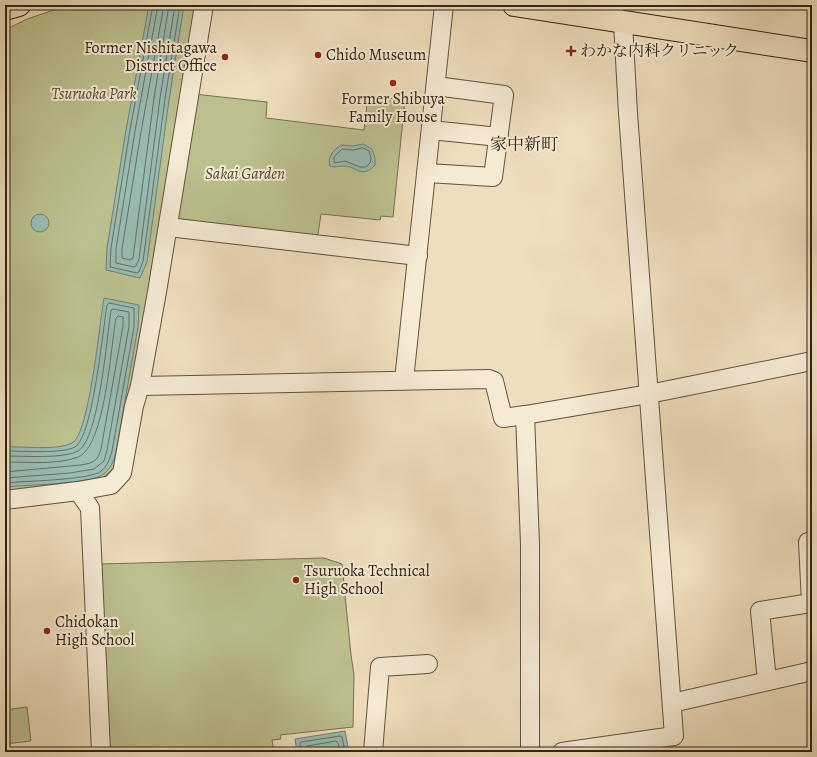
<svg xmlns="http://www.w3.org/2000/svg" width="817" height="757" font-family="Alegreya,'Noto Serif JP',serif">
<rect width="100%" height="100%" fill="#efdebd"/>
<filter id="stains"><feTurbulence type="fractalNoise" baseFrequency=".005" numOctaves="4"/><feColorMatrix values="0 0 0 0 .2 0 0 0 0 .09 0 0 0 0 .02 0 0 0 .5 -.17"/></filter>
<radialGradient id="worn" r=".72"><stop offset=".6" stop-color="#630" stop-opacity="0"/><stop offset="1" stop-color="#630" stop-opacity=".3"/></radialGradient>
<!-- green -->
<g fill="#bcc08f" stroke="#767253">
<path d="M69,5H198L152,287L117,463C111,471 106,477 96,481L5,494V30L27,19Z"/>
<polygon points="194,94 267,102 266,118 364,130 368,96 405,100 393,217 381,216 380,220 321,214 317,241 175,225"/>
<polygon points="324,558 342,564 351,655 354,675 353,727 280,735 281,739 272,740 274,752 109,752 101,564"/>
<polygon points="27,707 31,741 5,744 5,710"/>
</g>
<!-- water -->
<g fill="#9abcb3" stroke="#707f75">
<polygon points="149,5 184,5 169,100 147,262 140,278 106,270 107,248 126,130"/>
<path d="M363,144L372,149L375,158V165C361,180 356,165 343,166C338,166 335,168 330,166C327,156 334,150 341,145L353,146Z"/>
<circle cx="40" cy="223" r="9"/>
<path d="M104,298L139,305L138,327L116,452C114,461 110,470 102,475C88,484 25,485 5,487V447C23,446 57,451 72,443C89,436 100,320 104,298Z"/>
<polygon points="345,731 349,752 297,752 295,739"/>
</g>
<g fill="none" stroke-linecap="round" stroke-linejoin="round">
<!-- shore -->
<g stroke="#667065" stroke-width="1">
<polyline points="153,5 130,130 111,248 110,267 137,273 139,272 143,261 165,99 180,5"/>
<polyline points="158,5 135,131 116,249 116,263 134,267 136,266 139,259 160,98 175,5"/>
<polyline points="164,5 141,132 122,249 122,258 130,260 133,258 154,98 169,5"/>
<polygon points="363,148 369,151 371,158 370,163 366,167 360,167 345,161 335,163 334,162 334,157 342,149 353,150"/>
<path d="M5,451C21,451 62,454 75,447C93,436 103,328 107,305L109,303L134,308V327L112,451C110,459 107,467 100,472C87,480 24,481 5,483"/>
<path d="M5,456C23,456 63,459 78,451C99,439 107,336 111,310L113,309L129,312V326L107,450L104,461L94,469L70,473L5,478"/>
<path d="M5,462C27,462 58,465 78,457C105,447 111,345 116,318L118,316L123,317V326L101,449C98,461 93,463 81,465L5,472"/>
<polyline points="301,752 300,744 301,742 340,736 342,737 345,752"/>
<polyline points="306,752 307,746 336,741 338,743 340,752"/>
</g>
<defs>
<g id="minor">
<polyline points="613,21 614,5"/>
<polyline points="431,130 499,137"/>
<polyline points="427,173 493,177 504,95 436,86"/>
<polyline points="168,227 418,256"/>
<polyline points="404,380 444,5"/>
<polyline points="140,386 489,379 494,381 503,418 525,415 649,394 812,361"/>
<polyline points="525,415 530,544 530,752"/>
<polyline points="78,491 90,508 101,752"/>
<polyline points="5,500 78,491 111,485 122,473 134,406 140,386 157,292 204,5"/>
<polyline points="767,681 760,611 811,603 808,542 812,541"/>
<polyline points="672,703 812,671"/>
<polyline points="373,752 380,667 428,664"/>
<polyline points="562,752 674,736 628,113 623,23"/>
</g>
<g id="major">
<polyline points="514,5 812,51"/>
<polyline points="5,9 19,5"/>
</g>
</defs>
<!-- minor casing -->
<use href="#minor" stroke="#605240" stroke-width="20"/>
<!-- major casing -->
<use href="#major" stroke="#312317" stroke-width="24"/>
<!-- minor -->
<use href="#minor" stroke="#f5ead4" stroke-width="18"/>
<!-- major -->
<use href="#major" stroke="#efdebd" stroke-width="22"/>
</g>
<!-- markers -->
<g fill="#8f2418" stroke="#f5ead4" stroke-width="1.5">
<path d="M569 45h4v4h4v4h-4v4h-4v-4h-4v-4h4z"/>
<circle cx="318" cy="55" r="4"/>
<circle cx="225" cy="57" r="4"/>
<circle cx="393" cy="83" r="4"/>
<circle cx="296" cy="580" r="4"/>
<circle cx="47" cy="631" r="4"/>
</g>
<g text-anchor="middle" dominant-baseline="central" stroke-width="4" stroke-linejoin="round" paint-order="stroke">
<!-- poi labels -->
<g font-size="16" fill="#312317" stroke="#f5ead4" text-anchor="start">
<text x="217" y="48" text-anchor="end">Former Nishitagawa<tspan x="217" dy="18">District Office</tspan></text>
<text x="580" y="51">わかな内科クリニック</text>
<text x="326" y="55">Chido Museum</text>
<text x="393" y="99" text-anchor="middle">Former Shibuya<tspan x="393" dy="18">Family House</tspan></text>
<text x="304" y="571">Tsuruoka Technical<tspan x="304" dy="18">High School</tspan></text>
<text x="55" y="622">Chidokan<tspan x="55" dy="18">High School</tspan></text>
</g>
<!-- park labels -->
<g font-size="16" font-style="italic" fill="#544a35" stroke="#f5ead4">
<text x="94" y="94">Tsuruoka Park</text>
<text x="245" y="174">Sakai Garden</text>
</g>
<!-- neighbourhood labels -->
<g font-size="17" fill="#312317" stroke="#f5ead4">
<text x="524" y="144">家中新町</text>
</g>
</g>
<!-- margin -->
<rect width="817" height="757" fill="none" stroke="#efdebd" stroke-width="20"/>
<rect x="6" y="6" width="805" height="745" fill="none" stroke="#312317" stroke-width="2"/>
<rect x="10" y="10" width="797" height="737" fill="none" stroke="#312317"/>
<rect width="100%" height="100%" filter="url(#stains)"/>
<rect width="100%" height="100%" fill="url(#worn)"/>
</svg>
